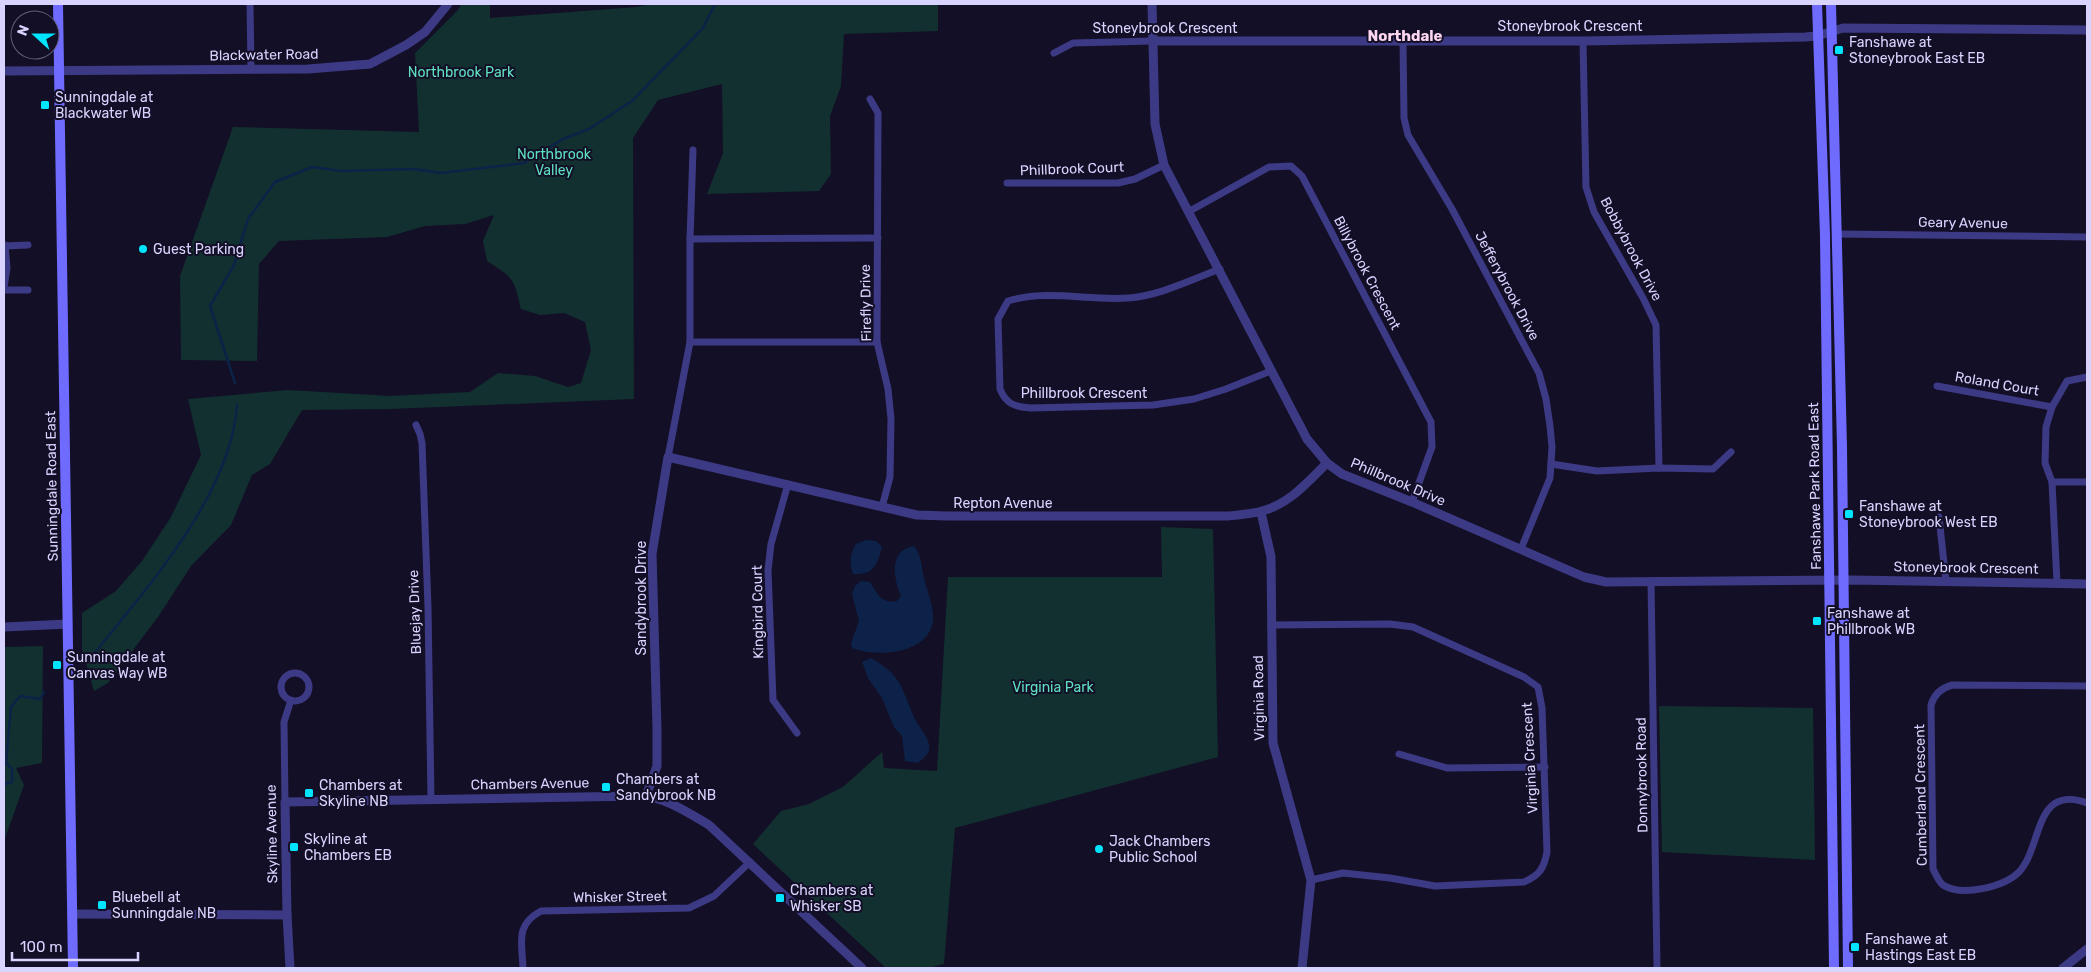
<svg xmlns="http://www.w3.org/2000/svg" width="2091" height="972" font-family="Rubik,sans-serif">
<rect width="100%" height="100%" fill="#130f26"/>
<!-- green -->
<g fill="#12302f">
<path d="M461,4H490V18L636,7L652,4H938V31L844,34L841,86L830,116L831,174L819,191L707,194L723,153L722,84L658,100L633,138L634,399L390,409L302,410L270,464L252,475L231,525L191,566L158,617L108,683L94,691L82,649V613L116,591L142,561L171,517L201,455L188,399L288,390L390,396L470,392L498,373L535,376L568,387L581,383L591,350L585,322L564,313L540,315L521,309C514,279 514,278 487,261L483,241L494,215L465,224L425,226L387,237L279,241L259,264L257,361L181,360L180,276L233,127L419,132L415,53L458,10Z"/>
<polygon points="1161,527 1213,529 1218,757 955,828 944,964 928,968 886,968 753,844 781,811 809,804 843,787 882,752 884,768 937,771 948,577 1162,577"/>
<polygon points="43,646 42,763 16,768 24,785 4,841 4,647"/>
<polygon points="1659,706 1813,708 1815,860 1662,852"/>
</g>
<!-- water -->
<g fill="#0c2248">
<path d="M866,540L876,541L882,547C877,566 873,575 853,574C849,562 850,554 856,544Z"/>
<path d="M914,546C922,556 921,566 924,578C927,592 934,605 933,620C930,654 877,658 852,648L851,643L859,621L852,594L855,586L861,581L870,582C877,593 881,604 897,601L901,596C893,577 889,550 914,546Z"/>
<path d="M871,658C902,676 901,687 914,717C921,733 943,748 917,763L905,761L902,736L894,727L882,698L868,678L862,662Z"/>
</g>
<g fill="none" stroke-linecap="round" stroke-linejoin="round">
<!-- stream -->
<g stroke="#0c2248" stroke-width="2.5">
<polyline points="235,383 210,306 234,265 248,219 275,182 312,167 342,171 414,169 441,173 524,163 563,139 589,129 632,101 703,28 715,4"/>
<path d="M89,660C144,591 231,496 237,405"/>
<polyline points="4,784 12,782 12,769 6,763 11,707 20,696 40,699 44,692"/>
</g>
<!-- minor -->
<g stroke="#3d3a85" stroke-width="7">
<polyline points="250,4 251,69"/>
<polyline points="1403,41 1404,118 1408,135 1452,209 1539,373 1546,399 1550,426 1552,447 1550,478 1521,549"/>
<polyline points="1583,41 1586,187 1594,212 1643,298 1656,325 1659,468"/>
<polyline points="1054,53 1073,43 1153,41"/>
<polyline points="870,99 878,113 877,342 888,389 891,419 890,477 882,507"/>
<polyline points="1007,183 1118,183 1135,179 1164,165"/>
<polyline points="1188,212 1269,167 1291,166 1302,176 1431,422 1432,447 1412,502"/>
<polyline points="1838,234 2087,237"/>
<polyline points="690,239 878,238"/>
<polyline points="4,246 28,245"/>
<path d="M1220,269C1190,280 1159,296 1128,298C1088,301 1047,289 1008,301L998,319L1000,389C1006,404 1015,407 1031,408L1153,405L1194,399L1226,389L1271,371"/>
<polyline points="4,287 7,268 5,245"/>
<polyline points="4,290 28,290"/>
<polyline points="690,342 877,342"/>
<polyline points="1937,386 2052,407"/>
<polyline points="416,425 420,434 422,443 428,607 431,799"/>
<polyline points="668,457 690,342 690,239 693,150"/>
<polyline points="1551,464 1597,471 1659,468 1713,469 1731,452"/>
<polyline points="2052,482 2087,482"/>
<polyline points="788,484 771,544 768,570 773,700 797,733"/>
<polyline points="1939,517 1946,582"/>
<polyline points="1651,581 1657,968"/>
<polyline points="2057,583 2052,482 2045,463 2046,427 2052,407 2067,381 2087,377"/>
<path d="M1271,625L1390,624L1413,627L1524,677L1538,687L1542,708L1547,852C1544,868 1540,875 1524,882L1435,886L1390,878L1343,873L1311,880"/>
<circle cx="295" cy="687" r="14"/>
<path d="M2087,686L1952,685C1941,688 1934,695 1931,705L1933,869C1936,874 1938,881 1943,885C1962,897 2004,887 2019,872C2036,854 2036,817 2054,804C2065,797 2076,799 2087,803"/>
<polyline points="1399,754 1447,768 1545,767"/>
<polyline points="285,802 284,722 291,700"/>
<path d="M523,968C522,942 515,925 541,911L689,908L714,896L750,862"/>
</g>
<!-- tertiary -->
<g stroke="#3d3a85" stroke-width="9">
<polyline points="1152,4 1155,124 1164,165 1307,439 1327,463 1342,474 1412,502 1584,577 1606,582 1852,580 2087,584"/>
<polyline points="1153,41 1583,41 1805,37 1817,36 1843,28 2087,30"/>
<polyline points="4,71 308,69 370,64 406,45 425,32 448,4"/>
<polyline points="1261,512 1271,557 1273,743 1311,880 1302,968"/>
<polyline points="4,627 68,624"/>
<path d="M646,796L657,766V729L652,554L668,457L917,515L946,516H1228C1239,515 1251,514 1262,511C1289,504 1308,482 1327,463"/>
<polyline points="72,914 287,915"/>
<path d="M290,968L287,915L285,802L639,796C664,796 689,813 709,825L862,968"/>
<polyline points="2063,968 2087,949"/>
</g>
<!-- secondary -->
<g stroke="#6f6bff" stroke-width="10">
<polyline points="58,4 73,968"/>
<polyline points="1817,4 1825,235 1834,968"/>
<polyline points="1831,4 1842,447 1848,968"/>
</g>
</g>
<!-- markers -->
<g fill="#00e5ff" stroke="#130f26" stroke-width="2">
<rect x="1834" y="45" width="10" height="10" rx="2.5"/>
<rect x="40" y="100" width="10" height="10" rx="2.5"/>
<circle cx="143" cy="249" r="5"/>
<rect x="1844" y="509" width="10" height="10" rx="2.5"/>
<rect x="1812" y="616" width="10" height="10" rx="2.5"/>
<rect x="52" y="660" width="10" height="10" rx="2.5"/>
<rect x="601" y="782" width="10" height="10" rx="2.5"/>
<rect x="304" y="788" width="10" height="10" rx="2.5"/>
<rect x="289" y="842" width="10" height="10" rx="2.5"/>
<circle cx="1099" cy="849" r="5"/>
<rect x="775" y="893" width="10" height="10" rx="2.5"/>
<rect x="97" y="900" width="10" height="10" rx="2.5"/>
<rect x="1850" y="942" width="10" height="10" rx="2.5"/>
</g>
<g text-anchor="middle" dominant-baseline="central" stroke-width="4" stroke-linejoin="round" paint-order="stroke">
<!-- street labels -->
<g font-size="14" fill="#d9d4ff" stroke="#130f26">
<text x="1570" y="26">Stoneybrook Crescent</text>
<text x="1165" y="28">Stoneybrook Crescent</text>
<text transform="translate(264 55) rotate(-1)">Blackwater Road</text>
<text transform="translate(1072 169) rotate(-2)">Phillbrook Court</text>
<text transform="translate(1963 223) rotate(1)">Geary Avenue</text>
<text transform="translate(1631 249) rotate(62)">Bobbybrook Drive</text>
<text transform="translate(1367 273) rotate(62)">Billybrook Crescent</text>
<text transform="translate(1507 286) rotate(62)">Jefferybrook Drive</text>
<text transform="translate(866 303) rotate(-91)">Firefly Drive</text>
<text transform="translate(1997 384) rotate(10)">Roland Court</text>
<text x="1084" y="393">Phillbrook Crescent</text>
<text transform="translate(1398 482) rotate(23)">Phillbrook Drive</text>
<text transform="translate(52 486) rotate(-91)">Sunningdale Road East</text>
<text transform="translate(1815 486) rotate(-91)">Fanshawe Park Road East</text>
<text x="1003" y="503">Repton Avenue</text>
<text transform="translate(1966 568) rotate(1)">Stoneybrook Crescent</text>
<text transform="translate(641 598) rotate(-90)">Sandybrook Drive</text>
<text transform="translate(415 612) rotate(-92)">Bluejay Drive</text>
<text transform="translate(758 612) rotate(-91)">Kingbird Court</text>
<text transform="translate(1259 698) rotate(-91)">Virginia Road</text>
<text transform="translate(1530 758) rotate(-93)">Virginia Crescent</text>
<text transform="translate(1642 775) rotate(-91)">Donnybrook Road</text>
<text transform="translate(530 784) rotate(-1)">Chambers Avenue</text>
<text transform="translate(1921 795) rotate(-91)">Cumberland Crescent</text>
<text transform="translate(272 834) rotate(-91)">Skyline Avenue</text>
<text transform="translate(620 897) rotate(-1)">Whisker Street</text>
</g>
<!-- poi labels -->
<g font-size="14" fill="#d9d4ff" stroke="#130f26" text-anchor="start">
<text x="1849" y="42">Fanshawe at<tspan x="1849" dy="16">Stoneybrook East EB</tspan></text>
<text x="55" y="97">Sunningdale at<tspan x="55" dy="16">Blackwater WB</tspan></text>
<text x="153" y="249">Guest Parking</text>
<text x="1859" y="506">Fanshawe at<tspan x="1859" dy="16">Stoneybrook West EB</tspan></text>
<text x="1827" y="613">Fanshawe at<tspan x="1827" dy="16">Phillbrook WB</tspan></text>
<text x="67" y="657">Sunningdale at<tspan x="67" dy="16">Canvas Way WB</tspan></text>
<text x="616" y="779">Chambers at<tspan x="616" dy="16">Sandybrook NB</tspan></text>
<text x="319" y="785">Chambers at<tspan x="319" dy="16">Skyline NB</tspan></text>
<text x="304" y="839">Skyline at<tspan x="304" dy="16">Chambers EB</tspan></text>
<text x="1109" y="841">Jack Chambers<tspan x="1109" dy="16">Public School</tspan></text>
<text x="790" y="890">Chambers at<tspan x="790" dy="16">Whisker SB</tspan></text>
<text x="112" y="897">Bluebell at<tspan x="112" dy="16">Sunningdale NB</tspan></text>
<text x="1865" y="939">Fanshawe at<tspan x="1865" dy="16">Hastings East EB</tspan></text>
</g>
<!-- park labels -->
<g font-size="14" fill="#5fe0c0" stroke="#130f26">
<text x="461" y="72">Northbrook Park</text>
<text x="554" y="154">Northbrook<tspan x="554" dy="16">Valley</tspan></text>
<text x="1053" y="687">Virginia Park</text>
</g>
<!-- neighbourhood labels -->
<g font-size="15" font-weight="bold" fill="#ffd6f0" stroke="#130f26">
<text x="1405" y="36">Northdale</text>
</g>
</g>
<!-- border -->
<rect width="2091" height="972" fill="none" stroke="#d9d4ff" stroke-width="10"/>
<!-- north arrow -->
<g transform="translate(35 35) rotate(291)"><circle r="24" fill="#130f26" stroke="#625e7d"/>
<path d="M0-4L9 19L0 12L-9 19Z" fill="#00e5ff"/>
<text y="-8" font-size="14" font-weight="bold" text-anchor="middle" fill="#d9d4ff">N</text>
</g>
<!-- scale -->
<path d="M12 952v8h126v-8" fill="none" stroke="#d9d4ff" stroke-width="2.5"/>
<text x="20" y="952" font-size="15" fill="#d9d4ff" stroke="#130f26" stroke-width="4" paint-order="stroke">100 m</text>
</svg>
